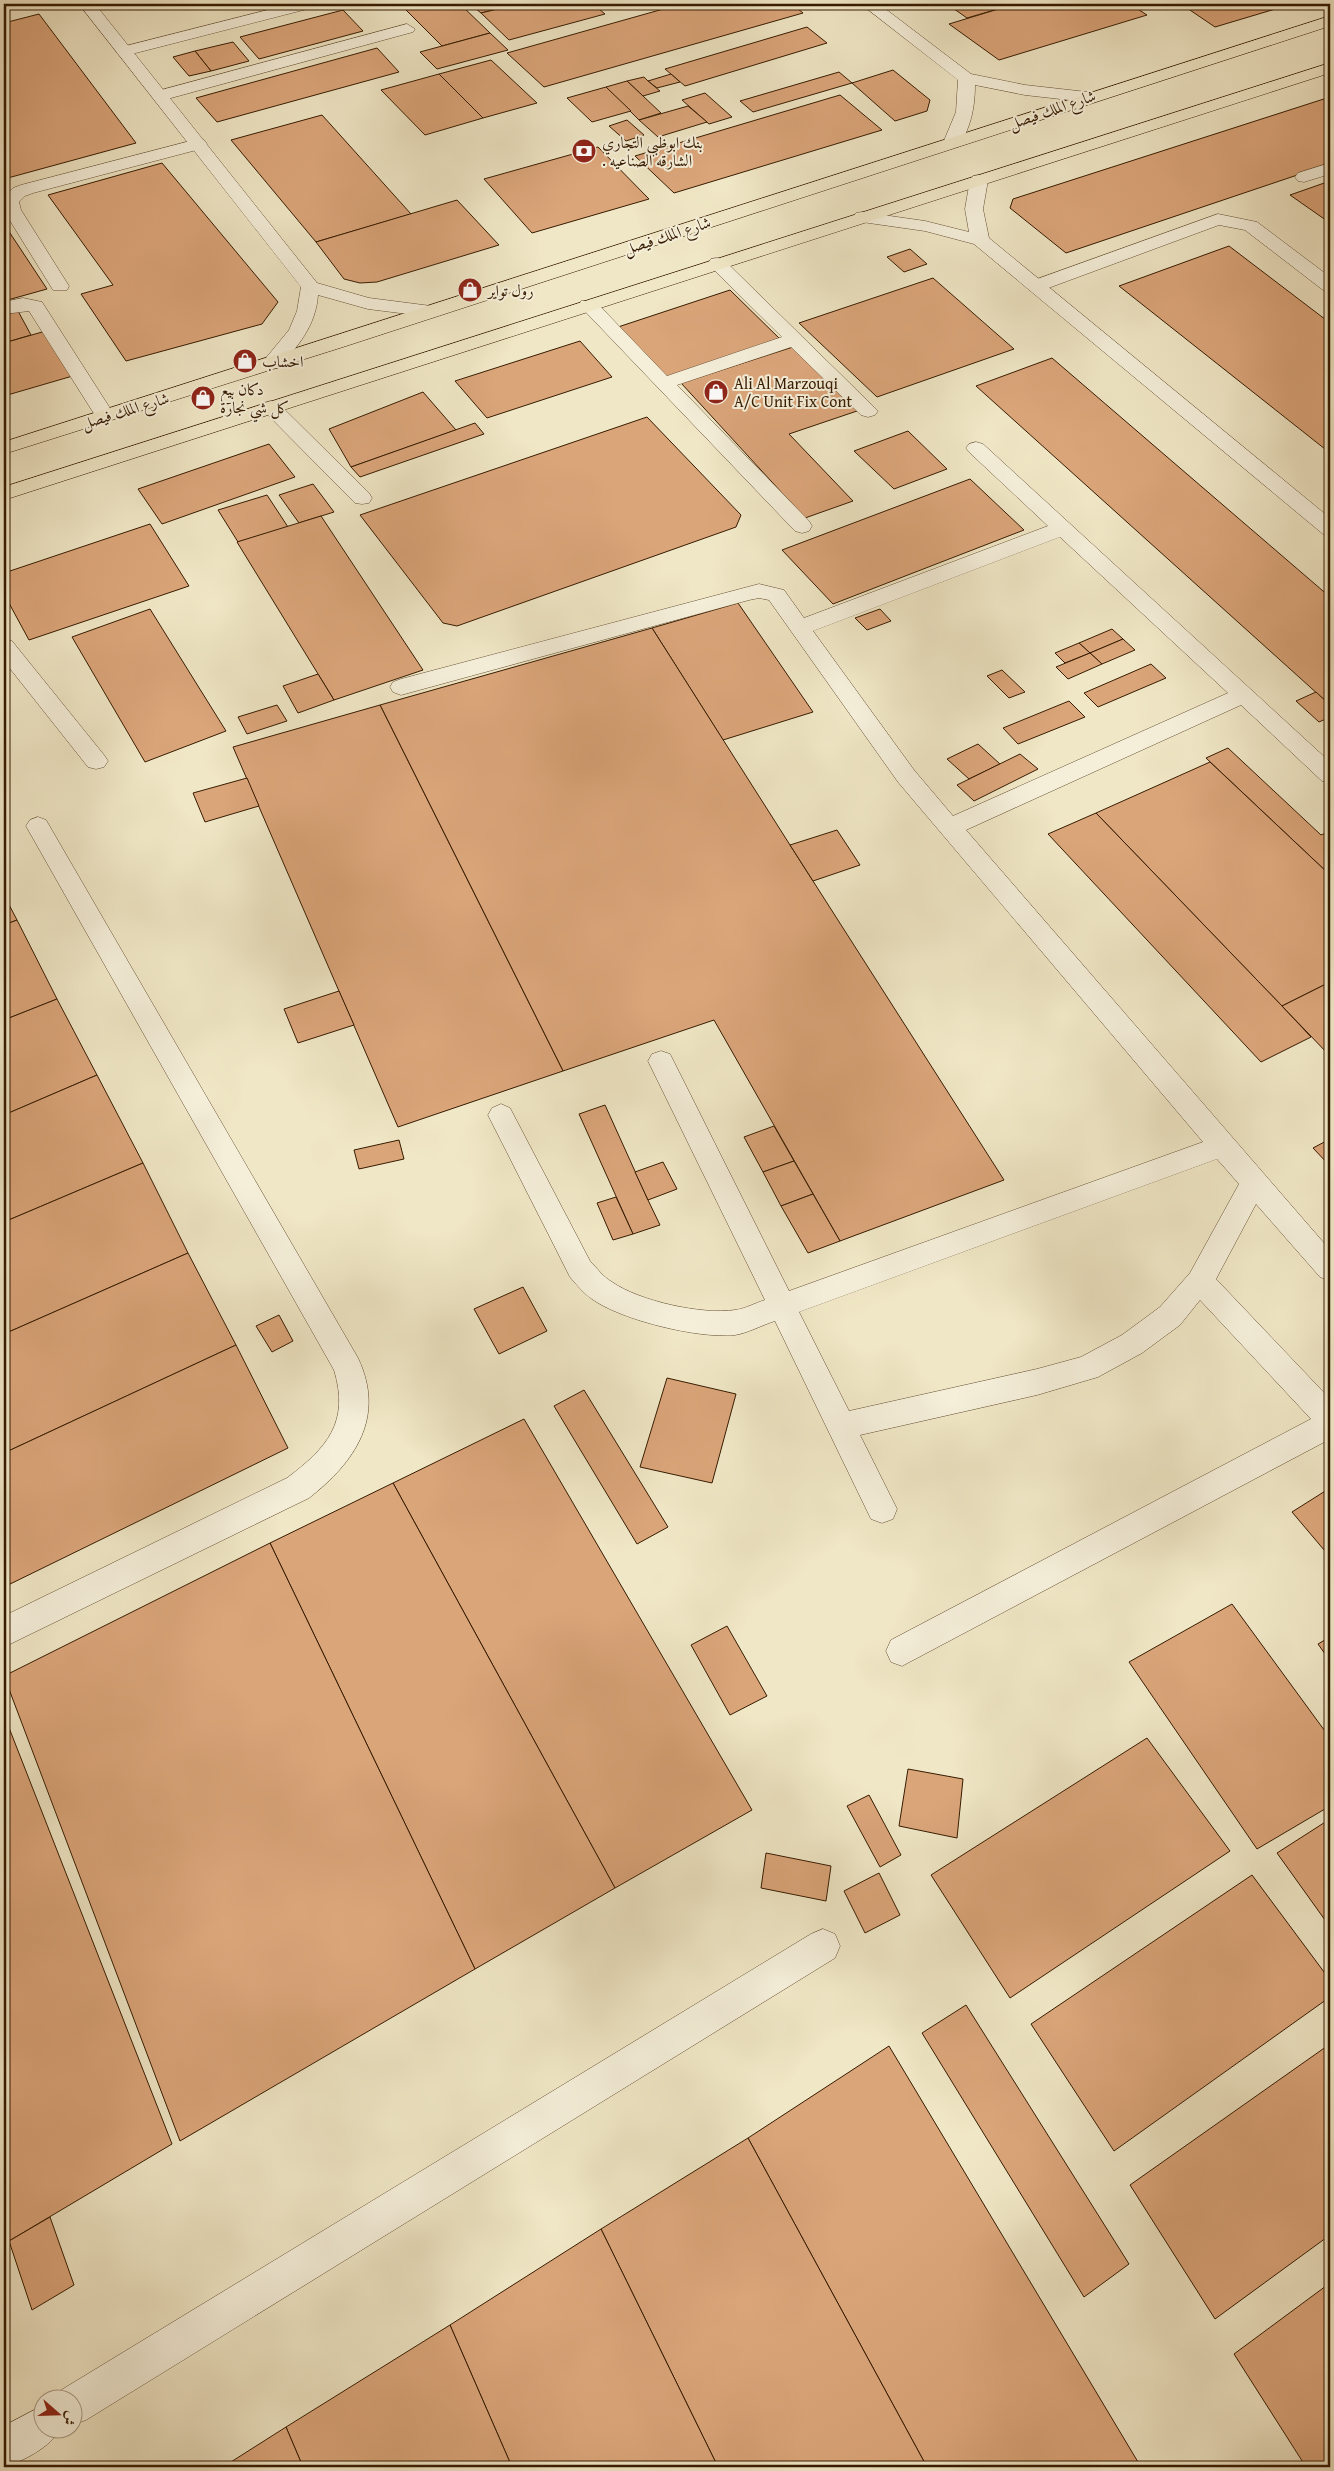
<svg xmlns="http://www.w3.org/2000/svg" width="1334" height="2471" font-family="'Gentium Book Plus',Amiri,serif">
<rect width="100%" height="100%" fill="#f0e7c6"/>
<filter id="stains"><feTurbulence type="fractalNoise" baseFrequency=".004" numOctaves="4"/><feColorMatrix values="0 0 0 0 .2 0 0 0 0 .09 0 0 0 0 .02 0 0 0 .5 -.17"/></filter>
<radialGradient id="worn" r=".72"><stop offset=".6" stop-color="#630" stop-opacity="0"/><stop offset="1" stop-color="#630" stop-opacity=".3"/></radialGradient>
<!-- building -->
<g fill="#dba57a" stroke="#361b00">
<polygon points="400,4 460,4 490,33 442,46"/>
<polygon points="470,4 518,4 481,13"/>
<polygon points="518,4 593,4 605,14 509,40 481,13"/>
<polygon points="681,4 792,4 803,13 544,87 507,53"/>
<polygon points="947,4 1015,4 967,18"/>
<polygon points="1015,4 1130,4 1147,15 999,60 949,24"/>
<polygon points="1181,4 1292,4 1215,27"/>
<polygon points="343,10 363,31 259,59 240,37"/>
<polygon points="39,14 136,143 4,179 4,23"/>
<polygon points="807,27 827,43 685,86 665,69"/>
<polygon points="490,33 508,50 437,69 420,52"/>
<polygon points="233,42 249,61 211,71 195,51"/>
<polygon points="377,48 399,72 217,122 196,98"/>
<polygon points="195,51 211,71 189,76 173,57"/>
<polygon points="491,60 537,103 483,118 439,74"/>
<polygon points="893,70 930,100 927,111 895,121 852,83"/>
<polygon points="839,72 852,83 753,112 740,101"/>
<polygon points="439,74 483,118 425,135 381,90"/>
<polygon points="671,74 680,82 657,88 648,81"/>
<polygon points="644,77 648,81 660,91 643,96 627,81"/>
<polygon points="627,81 643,96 661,113 639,120 606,87"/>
<polygon points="606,87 631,111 592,122 567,98"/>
<polygon points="705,93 732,117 709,124 682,100"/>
<polygon points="840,95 882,130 674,193 635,156"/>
<polygon points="1330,97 1330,164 1066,253 1010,208 1013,199"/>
<polygon points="688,106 707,122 658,137 639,120"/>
<polygon points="322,115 411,214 316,242 231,140"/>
<polygon points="627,120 644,135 626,141 609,126"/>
<polygon points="598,147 649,199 532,233 484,179"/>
<polygon points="162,163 278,302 262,324 126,361 81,294 113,285 48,195"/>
<polygon points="1330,181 1330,223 1290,195"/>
<polygon points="457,200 499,245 377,282 360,283 344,279 316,242"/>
<polygon points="4,224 47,289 4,301"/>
<polygon points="1229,246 1330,323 1330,453 1119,286"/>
<polygon points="910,249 927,264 904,272 887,257"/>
<polygon points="933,278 1014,349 877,397 799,323"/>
<polygon points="730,290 781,340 667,378 618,327"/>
<polygon points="18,311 31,335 4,343 4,315"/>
<polygon points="49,330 76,375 4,396 4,343"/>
<polygon points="580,341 612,377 487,418 455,381"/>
<polygon points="796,346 860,410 789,434 853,501 805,518 681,383"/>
<polygon points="1052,358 1330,597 1330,705 976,386"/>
<polygon points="423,392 456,430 351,467 329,429"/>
<polygon points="647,417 741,515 736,527 457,626 443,623 360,515"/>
<polygon points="475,423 484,434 360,477 351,467"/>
<polygon points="908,431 947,469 894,489 854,451"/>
<polygon points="269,444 295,477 162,524 138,489"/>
<polygon points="970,479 1024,530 833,604 782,550"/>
<polygon points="313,484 334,512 299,523 279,495"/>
<polygon points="267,495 288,527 238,542 218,510"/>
<polygon points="321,516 423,670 334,700 237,542"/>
<polygon points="150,524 189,586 29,640 4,594 4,573"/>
<polygon points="738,603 813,712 723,740 652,628"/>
<polygon points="150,609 226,731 145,762 72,637"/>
<polygon points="880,609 891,621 867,630 855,618"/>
<polygon points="652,628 790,845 1004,1180 840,1241 714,1020 563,1071 380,705"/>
<polygon points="1112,629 1123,639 1090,653 1079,643"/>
<polygon points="1123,639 1135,650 1102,664 1090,653"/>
<polygon points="1079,643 1090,653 1065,663 1055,653"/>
<polygon points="1090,653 1102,664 1068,679 1056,667"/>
<polygon points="1151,664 1166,678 1098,707 1084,693"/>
<polygon points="1002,670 1025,692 1009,698 987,676"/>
<polygon points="318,674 334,700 298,713 283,686"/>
<polygon points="1316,692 1330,705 1330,717 1319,722 1296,701"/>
<polygon points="1069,701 1085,717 1018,744 1003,728"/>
<polygon points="277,705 287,721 247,734 238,717"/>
<polygon points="380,705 563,1071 398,1127 233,747"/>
<polygon points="978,744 1000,764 969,779 947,759"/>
<polygon points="1228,748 1321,835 1330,831 1330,875 1206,758"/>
<polygon points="1020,754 1038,769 974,801 957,785"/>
<polygon points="1210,762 1330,875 1330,982 1282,1006 1096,813"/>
<polygon points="247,778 259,806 205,822 193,793"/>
<polygon points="1096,813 1282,1006 1311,1037 1261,1062 1048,834"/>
<polygon points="837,830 860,865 813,881 790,845"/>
<polygon points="4,895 17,920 4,925"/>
<polygon points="17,920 57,999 4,1020 4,925"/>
<polygon points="1330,982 1330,1056 1282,1006"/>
<polygon points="339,991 354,1025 298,1043 284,1009"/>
<polygon points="57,999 97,1075 4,1115 4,1020"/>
<polygon points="97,1075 143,1163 4,1222 4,1115"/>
<polygon points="605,1105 648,1200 660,1225 633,1234 579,1114"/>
<polygon points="774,1126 794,1161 763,1172 744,1137"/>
<polygon points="1330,1139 1330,1166 1313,1148"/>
<polygon points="399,1140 404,1159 359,1169 354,1150"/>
<polygon points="794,1161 813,1194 781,1206 763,1172"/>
<polygon points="663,1162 677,1189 648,1200 635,1172"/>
<polygon points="143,1163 188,1253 4,1334 4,1222"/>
<polygon points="813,1194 840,1241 808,1253 781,1206"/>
<polygon points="616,1197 633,1234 613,1240 597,1203"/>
<polygon points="188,1253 236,1345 4,1453 4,1334"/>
<polygon points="523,1287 547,1331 499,1354 474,1309"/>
<polygon points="279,1315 293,1341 272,1352 256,1326"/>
<polygon points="236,1345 288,1448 4,1587 4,1453"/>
<polygon points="667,1378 736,1394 712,1483 640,1467"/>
<polygon points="584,1390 668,1527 637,1544 554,1406"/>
<polygon points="524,1419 752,1810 615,1888 393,1483"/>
<polygon points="393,1483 615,1888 475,1969 270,1543"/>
<polygon points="1330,1488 1330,1557 1292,1512"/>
<polygon points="270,1543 475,1969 180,2141 4,1676"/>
<polygon points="1232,1604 1330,1738 1330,1806 1257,1849 1129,1662"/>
<polygon points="727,1626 767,1696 730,1715 691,1645"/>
<polygon points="1330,1637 1330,1661 1318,1644"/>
<polygon points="4,1715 172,2144 4,2244"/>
<polygon points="1147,1738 1230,1851 1010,1998 931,1875"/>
<polygon points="908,1769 963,1779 957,1838 899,1826"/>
<polygon points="869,1795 901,1855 880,1867 847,1806"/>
<polygon points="1330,1819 1330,1927 1277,1853"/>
<polygon points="766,1853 831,1866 826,1901 761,1888"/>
<polygon points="879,1873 900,1915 865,1933 844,1891"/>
<polygon points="1252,1875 1330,1980 1330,1997 1114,2151 1031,2024"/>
<polygon points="966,2005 1129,2264 1084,2297 922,2033"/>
<polygon points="1330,2044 1330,2235 1215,2319 1130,2185"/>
<polygon points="889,2046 1141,2467 927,2467 748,2138"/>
<polygon points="748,2138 927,2467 718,2467 601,2229"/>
<polygon points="50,2217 74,2285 32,2310 9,2241"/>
<polygon points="601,2229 718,2467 512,2467 450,2325"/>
<polygon points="1330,2283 1330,2467 1306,2467 1234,2354"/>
<polygon points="450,2325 512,2467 303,2467 286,2427"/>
<polygon points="286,2427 303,2467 223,2467"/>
</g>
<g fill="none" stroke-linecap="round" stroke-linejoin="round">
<defs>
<g id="service">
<polygon points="4,4 13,4 11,7 4,9"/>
<polygon points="291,4 317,4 315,7 124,56 118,54 116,51 118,48"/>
<path d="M861,4H879L971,74L1025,85L1087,92L1093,93L1095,97L1093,101L1087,102L1025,95L975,85C975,107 971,128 958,147H946L943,143L956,112L958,80Z"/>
<polygon points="407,24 415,29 413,32 160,101 154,100 152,96 154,92"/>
<polygon points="198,139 204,140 207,144 204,148 33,193 25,196 19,202 21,210 69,286 67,290 53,290 4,211 4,197 13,188 21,185"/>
<polygon points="1330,163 1330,174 1304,182 1298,181 1295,177 1298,173"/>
<polygon points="1218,214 1257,222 1330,277 1330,291 1323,290 1245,230 1219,225 1043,290 1029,290 1027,286 1029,282"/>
<polygon points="717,258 723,259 878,411 875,415 868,417 861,415 791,347 677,385 809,521 812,526 809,531 802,533 795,531 579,305 581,301 595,301 667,376 782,337 711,267 708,263 711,259"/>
<polygon points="23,298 42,302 115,416 112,420 105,422 98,420 29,311 4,314 4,302"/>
<polygon points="271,401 278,403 369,493 372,498 369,503 362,504 355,503 264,411 261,407 264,403"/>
<path d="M976,442L983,444L1330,762V783L1322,781L1241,705L966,830L1330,1250V1281L1320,1277L1256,1204L1216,1279L1330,1399V1439L902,1666L891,1662L886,1651L891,1640L1311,1419L1200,1300L1180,1325L1142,1353L1098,1377L1037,1395L860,1435L897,1509L893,1519L882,1523L871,1519L775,1321C762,1325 748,1333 735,1335C699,1339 621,1320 592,1299C583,1293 577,1285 570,1277L488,1115L492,1108L501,1104L510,1108L590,1261C597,1268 603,1277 612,1282C639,1301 702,1315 735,1310C745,1309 755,1303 765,1300L648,1061L652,1054L661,1051L670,1054L789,1291L1203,1142L898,782L769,600L759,598L749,600L401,695L393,692L390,687L393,682L401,679L759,584L784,590L804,618L1048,526L969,452L966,448L969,444ZM1060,537L1228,693L953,816L914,770L813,631ZM1217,1159L1239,1184L1190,1273L1160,1307L1122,1335L1081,1357L1037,1369L849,1411L799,1312Z"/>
<polygon points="4,639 12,641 104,755 108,761 104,767 96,769 88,767 4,661"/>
<path d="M38,817L46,820L358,1358C386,1417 355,1462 309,1498L4,1647V1616L287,1478C327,1448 350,1422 334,1370L26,826L30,820Z"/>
<polygon points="823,1929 835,1934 840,1946 835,1958 86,2420 72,2425 72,2398 56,2398 58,2392 811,1934"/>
<path d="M42,2406V2428H60C52,2447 23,2461 4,2467V2426Z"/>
</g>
<g id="minor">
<path d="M79,4H95L317,283L369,298L439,307L441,311L439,315L432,317L368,309L318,295C316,325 298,347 278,368H264L261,364L289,330L297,311L301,287Z"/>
<polygon points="979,175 985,176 988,180 983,209 989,238 1330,518 1330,536 1323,534 974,244 925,231 862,222 856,221 853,217 856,213 862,212 925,221 969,232 965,209 970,180 973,176"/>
</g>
<g id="primary">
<polygon points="1330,16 1330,26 343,347 4,454 4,442"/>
<polygon points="1330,63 1330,73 4,500 4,487"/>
</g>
</defs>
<!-- service casing -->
<use href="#service" stroke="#644e32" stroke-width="1"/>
<!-- minor casing -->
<use href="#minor" stroke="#644e32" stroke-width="1"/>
<!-- primary casing -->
<use href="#primary" stroke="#361b00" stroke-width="1"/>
<!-- service -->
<use href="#service" fill="#f5efda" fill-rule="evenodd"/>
<!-- minor -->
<use href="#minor" fill="#f5efda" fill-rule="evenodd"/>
<!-- primary -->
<use href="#primary" fill="#f0e7c6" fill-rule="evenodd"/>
</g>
<!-- icons -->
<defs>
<symbol id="bank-disc" viewBox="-11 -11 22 22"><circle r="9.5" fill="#8f2418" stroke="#f5efda"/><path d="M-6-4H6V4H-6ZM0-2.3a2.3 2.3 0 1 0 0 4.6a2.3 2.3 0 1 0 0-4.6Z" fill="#fff"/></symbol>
<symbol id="shop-disc" viewBox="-11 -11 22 22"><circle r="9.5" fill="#8f2418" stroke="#f5efda"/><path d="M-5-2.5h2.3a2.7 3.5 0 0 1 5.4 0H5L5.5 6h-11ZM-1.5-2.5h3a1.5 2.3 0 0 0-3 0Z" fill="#fff"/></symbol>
</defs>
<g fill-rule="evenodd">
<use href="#bank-disc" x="570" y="137" width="28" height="28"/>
<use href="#shop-disc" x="456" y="276" width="28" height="28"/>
<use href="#shop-disc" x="231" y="347" width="28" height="28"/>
<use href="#shop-disc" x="702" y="378" width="28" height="28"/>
<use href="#shop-disc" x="189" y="384" width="28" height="28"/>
</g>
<g text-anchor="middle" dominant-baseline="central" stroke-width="4" stroke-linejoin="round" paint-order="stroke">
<!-- far-street labels -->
<g font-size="16" fill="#361b00" stroke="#f5efda">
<text transform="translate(1052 109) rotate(-19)">شارع الملك فيصل</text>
<text transform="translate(667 235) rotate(-18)">شارع الملك فيصل</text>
<text transform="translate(125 410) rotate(-17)">شارع الملك فيصل</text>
</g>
<!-- far-poi labels -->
<g font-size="16" fill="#361b00" stroke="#f5efda" text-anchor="start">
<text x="602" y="142">بنك ابوظبي التجاري<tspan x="602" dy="18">. الشارقه الصناعيه</tspan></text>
<text x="488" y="290">رول تواير</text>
<text x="262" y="361">اخشاب</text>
<text x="734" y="383">Ali Al Marzouqi<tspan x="734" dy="18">A/C Unit Fix Cont</tspan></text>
<text x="220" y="389">دكان بيع<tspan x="220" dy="18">كل شي نجارة</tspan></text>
</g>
</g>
<!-- margin -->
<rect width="1334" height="2471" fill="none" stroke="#f0e7c6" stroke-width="20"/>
<rect x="5" y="5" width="1324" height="2461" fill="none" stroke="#361b00" stroke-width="2.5"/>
<rect x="10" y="10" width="1314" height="2451" fill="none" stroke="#361b00"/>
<!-- north arrow -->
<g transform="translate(58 2414) rotate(110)"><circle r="24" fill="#f5efda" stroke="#a99a83"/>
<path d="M0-4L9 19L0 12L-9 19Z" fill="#8f2418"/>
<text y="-8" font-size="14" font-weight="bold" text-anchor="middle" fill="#361b00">ش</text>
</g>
<rect width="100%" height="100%" filter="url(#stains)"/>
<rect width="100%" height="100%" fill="url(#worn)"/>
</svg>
